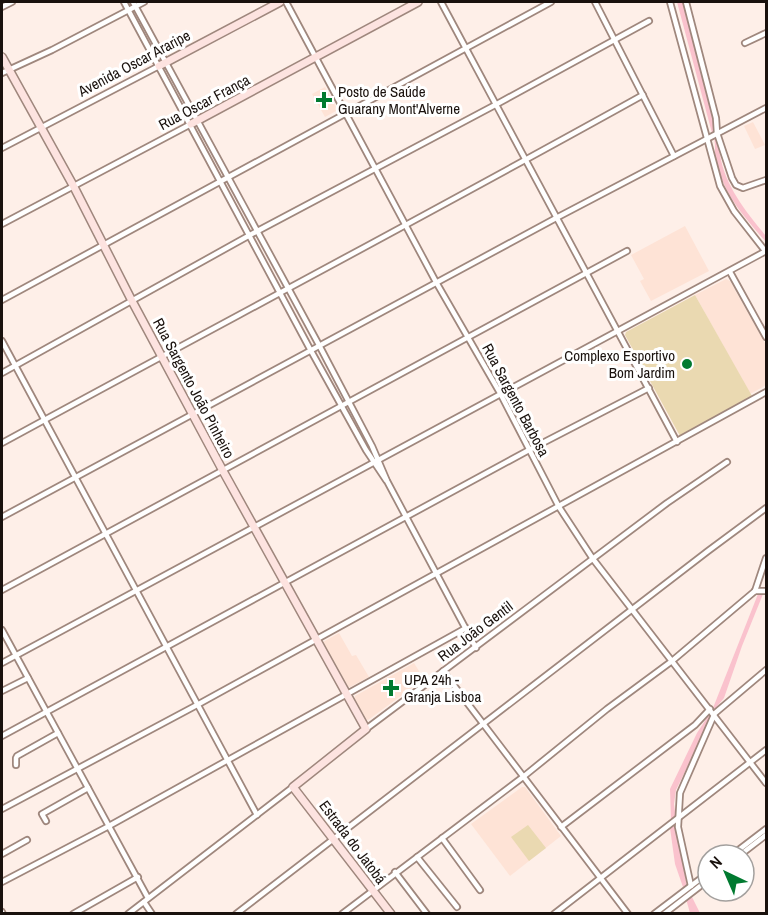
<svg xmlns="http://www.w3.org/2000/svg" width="768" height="915" font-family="'Archivo Narrow',sans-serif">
<rect width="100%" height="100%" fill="#feefe8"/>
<!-- built -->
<g fill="#fee3d6">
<polygon points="325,87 336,107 336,111 325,117 312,94"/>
<polygon points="753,122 765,145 755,149 744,126"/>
<polygon points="685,226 709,271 651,301 640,281 644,279 631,255"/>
<polygon points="726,279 730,281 766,345 766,385 750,394 695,295"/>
<polygon points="339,633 352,656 356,655 369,677 350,687 347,687 323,642"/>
<polygon points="414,663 424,679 368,720 365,719 354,700 355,696"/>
<polygon points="522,787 525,787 561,836 510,876 471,824"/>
</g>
<!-- green -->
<g fill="#ead9b1">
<polygon points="695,295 752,396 680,436 625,335 626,332"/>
<polygon points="528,825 546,848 529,861 511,837"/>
</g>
<!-- water -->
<g fill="#fac2cd">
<polygon points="677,2 683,2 716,132 712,133"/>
<path d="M717,137C719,143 719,149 720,155C725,186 747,213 766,236V242C743,215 726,198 716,162C714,154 716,146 714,138Z"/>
<polygon points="758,594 763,594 761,599 742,646 724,698 714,710 713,708"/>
<polygon points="710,713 712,717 676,790 674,804 676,818 671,821 670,789 697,733"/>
<polygon points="675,825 687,886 684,890 675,864 670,828"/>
<polygon points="691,895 700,913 690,913 686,899"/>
</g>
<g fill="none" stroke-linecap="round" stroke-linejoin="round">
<defs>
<g id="street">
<polyline points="124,2 310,349 366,450 386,480"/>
<polyline points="133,2 319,345 372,446 387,481 476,648"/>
<polyline points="286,2 436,282 500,393 559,507 593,559 766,783"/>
<polyline points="441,2 677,442"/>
<polyline points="595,2 674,156"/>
<polyline points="670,2 720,186 734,211 766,252"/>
<polyline points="686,2 716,118 717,133 732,178 736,185 743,188 766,180"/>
<polyline points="2,7 12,2"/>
<polyline points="745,43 766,33"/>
<polyline points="2,73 52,50 144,2"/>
<polyline points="2,148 159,66"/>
<polyline points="2,224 191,124"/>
<polyline points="730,272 766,337"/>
<polyline points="2,300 551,2"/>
<polyline points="2,341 257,815"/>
<polyline points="2,373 250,235 497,104 649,21"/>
<path d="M2,443C215,327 431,213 643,95"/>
<polyline points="2,517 558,217 766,108"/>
<polyline points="2,590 627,251"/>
<polyline points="755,591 766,558"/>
<polyline points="755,591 766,591"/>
<polyline points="2,630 148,898"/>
<polyline points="2,663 766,251"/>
<polyline points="443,671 628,914"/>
<polyline points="2,691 28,678"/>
<polyline points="714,714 766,670"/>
<polyline points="366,729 667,503 727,462"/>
<polyline points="2,736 529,450 649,388"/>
<polyline points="16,765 16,758 17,756 58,733"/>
<polyline points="2,809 197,705 766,392"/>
<polyline points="46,821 42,814 88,788"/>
<polyline points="561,827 695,725 710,709"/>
<polyline points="442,838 480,890"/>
<polyline points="2,854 27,840"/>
<polyline points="732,855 766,829"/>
<polyline points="740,855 766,835"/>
<polyline points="417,857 457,907"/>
<polyline points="395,872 427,914"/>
<polyline points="2,882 109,826 466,628"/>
<polyline points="691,886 678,827 680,793 714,715"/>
<polyline points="144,902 152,914"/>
<polyline points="2,912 3,914"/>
<polyline points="73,914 138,877"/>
<polyline points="128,914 293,787"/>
<polyline points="236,914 708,551 766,508"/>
<polyline points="342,914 523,777 607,709 672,661 755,591"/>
<polyline points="554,914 766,750"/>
<polyline points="654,914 708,873"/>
<polyline points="664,914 708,880"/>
</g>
<g id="secondary">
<polyline points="2,57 74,187 132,301 223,471 366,729 293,787 391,914"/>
<polyline points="159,66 280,2"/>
<polyline points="191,124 418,2"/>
</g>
</defs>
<!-- street casing -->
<use href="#street" stroke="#9f877d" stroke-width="8"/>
<!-- secondary casing -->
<use href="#secondary" stroke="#9f877d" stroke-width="10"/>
<!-- street -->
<use href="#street" stroke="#fff" stroke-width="4.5"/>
<!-- secondary -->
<use href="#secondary" stroke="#fde3e0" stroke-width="7"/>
</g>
<!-- markers -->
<g fill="#017a30" stroke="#fff" stroke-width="2">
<path d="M321 91h6v6h6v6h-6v6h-6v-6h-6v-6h6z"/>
<circle cx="687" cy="364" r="6"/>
<path d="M388 679h6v6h6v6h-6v6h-6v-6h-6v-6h6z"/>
</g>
<g text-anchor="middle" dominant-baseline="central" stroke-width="6" stroke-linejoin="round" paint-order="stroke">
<!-- street labels -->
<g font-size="15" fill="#19110d" stroke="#fff">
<text transform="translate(134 63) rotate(-28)">Avenida Oscar Araripe</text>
<text transform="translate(204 102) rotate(-28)">Rua Oscar França</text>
<text transform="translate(194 388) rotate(62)">Rua Sargento João Pinheiro</text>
<text transform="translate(516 400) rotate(62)">Rua Sargento Barbosa</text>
<text transform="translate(475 631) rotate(-37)">Rua João Gentil</text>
<text transform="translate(353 842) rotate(53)">Estrada do Jatobá</text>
</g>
<!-- poi labels -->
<g font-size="15" fill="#19110d" stroke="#fff" text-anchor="start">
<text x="338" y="91">Posto de Saúde<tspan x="338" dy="17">Guarany Mont'Alverne</tspan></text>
<text x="675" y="355" text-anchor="end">Complexo Esportivo<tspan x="675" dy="17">Bom Jardim</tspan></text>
<text x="404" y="679">UPA 24h -<tspan x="404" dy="17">Granja Lisboa</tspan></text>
</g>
</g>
<!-- border -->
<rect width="768" height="915" fill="none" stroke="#19110d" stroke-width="6"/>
<!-- north arrow -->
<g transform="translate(726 873) rotate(316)"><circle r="28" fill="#ffffff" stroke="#a3a09e" stroke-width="1.5"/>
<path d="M0-4.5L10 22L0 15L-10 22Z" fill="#017a30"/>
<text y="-9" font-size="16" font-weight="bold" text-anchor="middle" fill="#19110d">N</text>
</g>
</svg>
